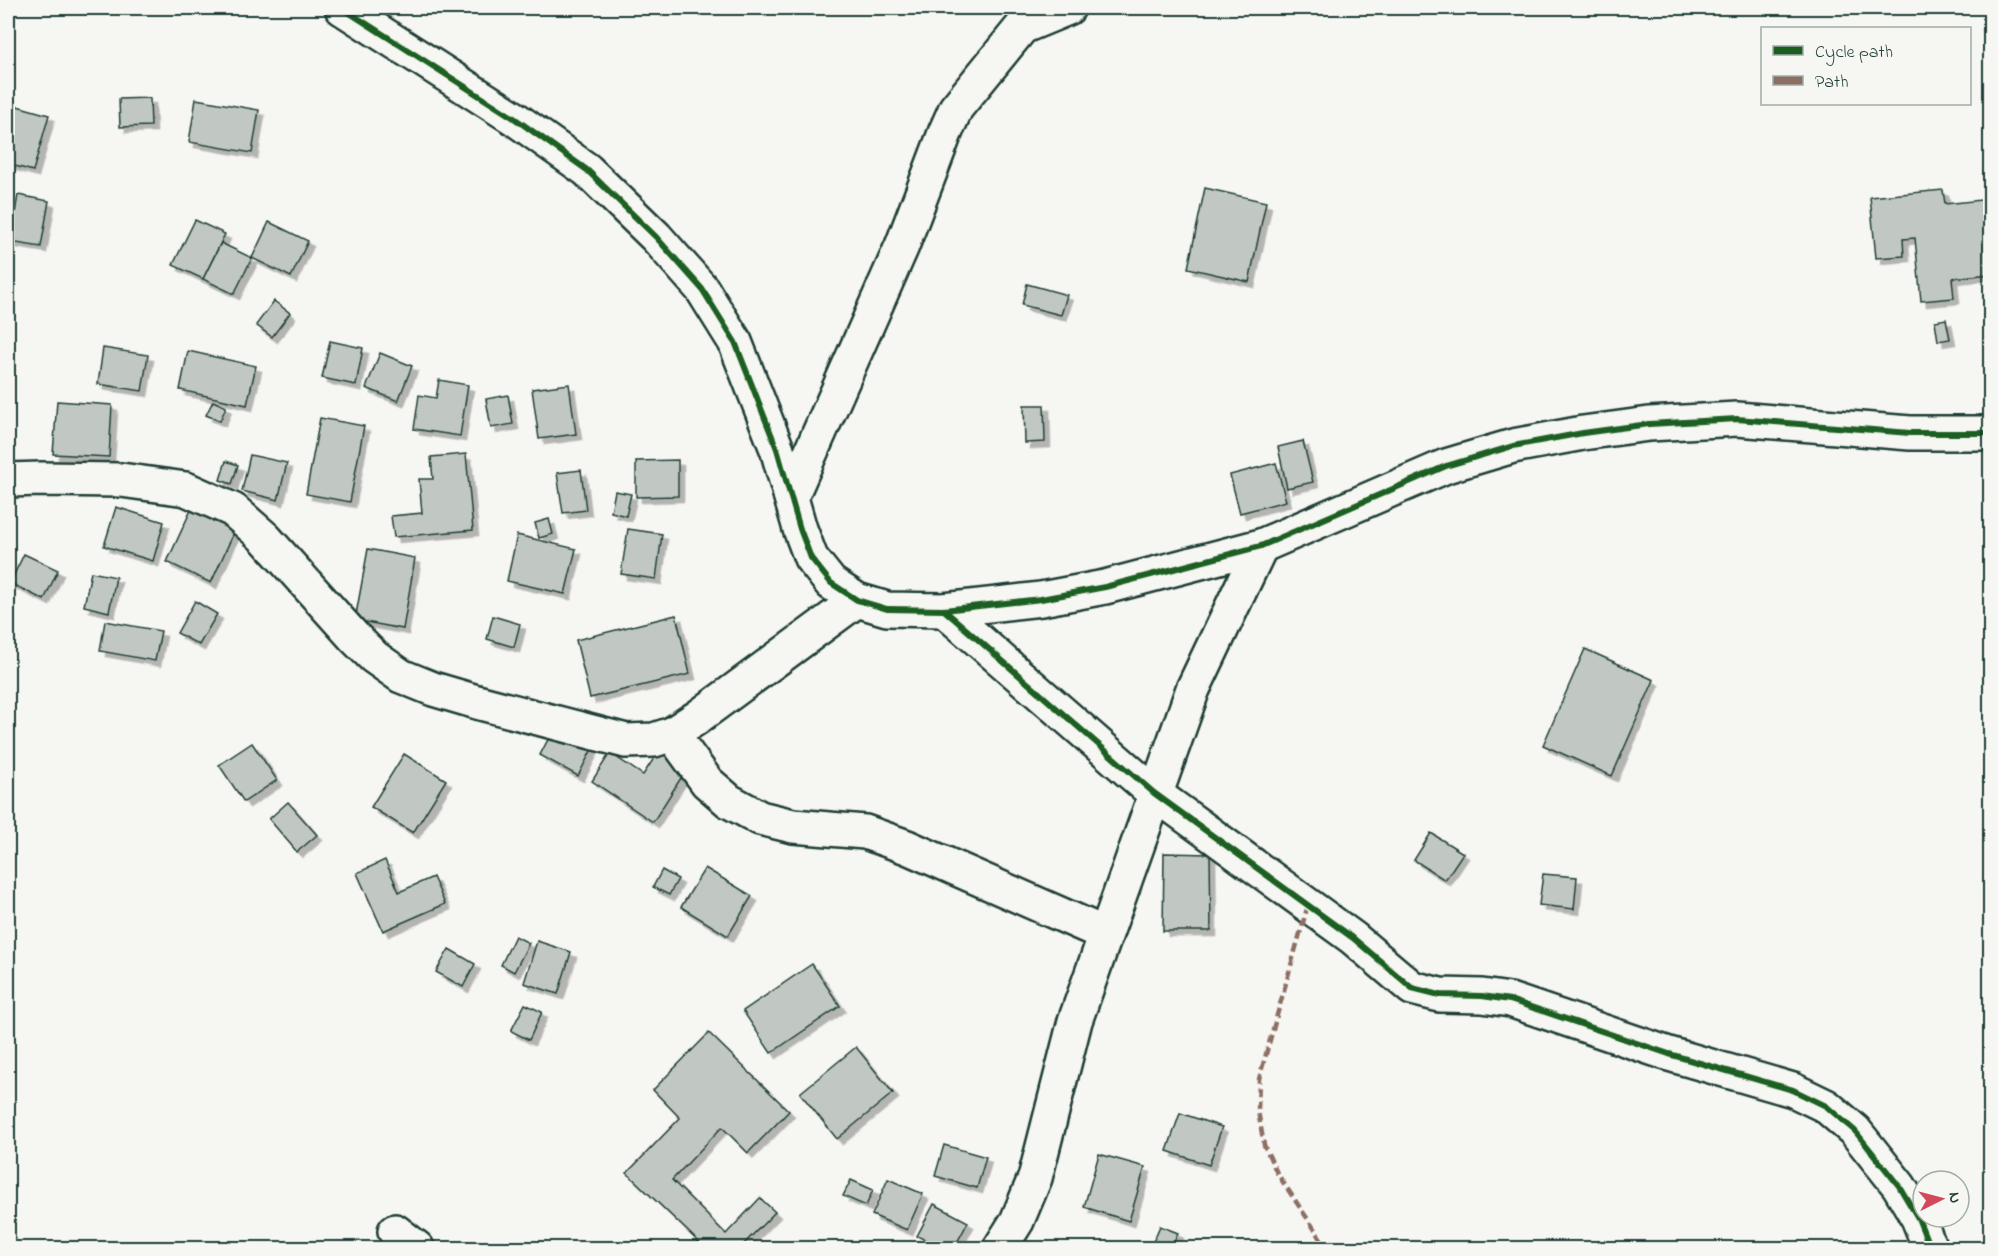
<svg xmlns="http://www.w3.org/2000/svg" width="1998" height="1256" font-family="'Indie Flower',sans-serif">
<defs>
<filter id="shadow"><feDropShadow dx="5.5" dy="5.5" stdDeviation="0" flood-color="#0004"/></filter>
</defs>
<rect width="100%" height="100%" fill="#f6f6f2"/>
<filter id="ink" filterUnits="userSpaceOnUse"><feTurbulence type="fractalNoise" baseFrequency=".0167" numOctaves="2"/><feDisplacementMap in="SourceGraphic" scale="12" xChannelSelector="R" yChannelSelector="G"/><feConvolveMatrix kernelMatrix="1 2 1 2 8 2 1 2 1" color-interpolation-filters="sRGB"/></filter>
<g filter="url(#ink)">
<!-- building -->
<g fill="#c1c8c3" stroke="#1f3d34" stroke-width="1.5" filter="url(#shadow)">
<polygon points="150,98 151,126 120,127 119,99"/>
<polygon points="196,99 259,110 252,153 189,142"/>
<polygon points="10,104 49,115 33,171 8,164 8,111"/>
<polygon points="1205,188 1266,202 1249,282 1188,268"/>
<polygon points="1943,190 1945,204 1990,199 1990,274 1952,278 1954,298 1921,301 1915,238 1903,239 1904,256 1876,258 1870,197"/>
<polygon points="18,195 49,201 41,247 10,242"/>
<polygon points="195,220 225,234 203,279 173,265"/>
<polygon points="269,222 308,241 291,277 252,258"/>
<polygon points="221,243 252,258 234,294 203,279"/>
<polygon points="1027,284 1067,295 1061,315 1022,305"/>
<polygon points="274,301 290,313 272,337 256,325"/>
<polygon points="1946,319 1950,339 1938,341 1935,321"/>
<polygon points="330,341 363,348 356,385 322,378"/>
<polygon points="103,348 148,355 142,391 98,384"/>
<polygon points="188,351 256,366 247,405 180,390"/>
<polygon points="380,353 412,366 398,401 366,388"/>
<polygon points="439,380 468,385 460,436 414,429 419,395 436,398"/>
<polygon points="569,384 576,434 539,439 532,389"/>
<polygon points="508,395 513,424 491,428 486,399"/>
<polygon points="57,401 112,405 109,457 53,454"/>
<polygon points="213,401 226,407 220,421 206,415"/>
<polygon points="1024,405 1044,405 1045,442 1025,443"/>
<polygon points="320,418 364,426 350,502 306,494"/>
<polygon points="1303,441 1313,482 1287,488 1278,447"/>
<polygon points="466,454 473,530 394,537 391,516 422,513 419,479 433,479 431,457"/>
<polygon points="250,455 287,463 278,500 242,491"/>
<polygon points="678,460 678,496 636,497 636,461"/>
<polygon points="226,461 238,465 232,484 220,480"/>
<polygon points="1276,463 1286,501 1240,513 1230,475"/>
<polygon points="581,470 586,510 563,513 557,473"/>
<polygon points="615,491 631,494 626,516 611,512"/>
<polygon points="116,507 164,522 153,561 104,546"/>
<polygon points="191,510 235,530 211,583 167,562"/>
<polygon points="549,519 553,534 539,538 535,523"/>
<polygon points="628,529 662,534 656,579 621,574"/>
<polygon points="517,535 576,549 565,594 507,581"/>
<polygon points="368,549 415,558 403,629 355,620"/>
<polygon points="24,554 58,570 44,600 10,583"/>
<polygon points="91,572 116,577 109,612 84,606"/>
<polygon points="195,601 217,614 199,645 177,633"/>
<polygon points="676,615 690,674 590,698 576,640"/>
<polygon points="493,616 520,624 514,647 487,639"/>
<polygon points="105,621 161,631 155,661 100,651"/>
<polygon points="1585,649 1654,680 1612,776 1543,745"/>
<polygon points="554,728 592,749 578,776 540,755"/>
<polygon points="252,743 277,780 244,802 219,765"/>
<polygon points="660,749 688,767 653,822 592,781 610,753 643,775"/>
<polygon points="404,754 446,780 413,833 371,807"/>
<polygon points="288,802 317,835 297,852 269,819"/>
<polygon points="1431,833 1463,853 1445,880 1414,860"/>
<polygon points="1164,853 1210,854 1211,931 1163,931"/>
<polygon points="385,860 399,892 433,877 445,904 383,931 357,873"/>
<polygon points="705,868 752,896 728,936 681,907"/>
<polygon points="662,870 678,879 669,895 653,887"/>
<polygon points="1543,874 1577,877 1574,909 1539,905"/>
<polygon points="515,936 529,943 514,972 501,965"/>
<polygon points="537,941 571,952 558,994 524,983"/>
<polygon points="449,949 475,964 463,987 436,972"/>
<polygon points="812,964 840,1006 771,1053 743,1011"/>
<polygon points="525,1004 542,1012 529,1040 511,1031"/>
<polygon points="709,1033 789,1111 748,1153 722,1127 672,1180 726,1234 760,1198 775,1212 740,1248 705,1248 627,1173 680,1118 653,1090"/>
<polygon points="856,1047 893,1093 837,1139 800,1093"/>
<polygon points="1180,1113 1222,1127 1209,1165 1167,1151"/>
<polygon points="944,1145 986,1157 977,1188 935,1176"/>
<polygon points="1099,1154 1145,1167 1129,1221 1084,1207"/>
<polygon points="888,1179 923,1194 907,1230 872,1215"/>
<polygon points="851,1180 873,1190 866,1206 843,1196"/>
<polygon points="934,1204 968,1222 954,1248 942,1248 917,1236"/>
<polygon points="1160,1226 1178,1233 1171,1248 1162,1248 1152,1244"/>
</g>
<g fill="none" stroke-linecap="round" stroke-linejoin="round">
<defs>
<g id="minor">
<polyline points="342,8 514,118 587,170 656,237 702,289 735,342 777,449 800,529 811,558 831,583 857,600 887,609 944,610 1041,599 1105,587 1261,546 1446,466 1513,446 1583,433 1649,424 1737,419 1910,433 1990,433"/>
<polyline points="8,480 40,479 121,480 186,489 233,510 265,538 354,637 374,657 401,676 433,689 477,702 626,741 654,740 672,734 698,717 857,600"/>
<polyline points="791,497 902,246 945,133 956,108 1022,27 1068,8"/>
<polyline points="944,610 1154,793 1353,938 1412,988 1440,995 1482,996 1510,1000 1669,1054 1793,1090 1826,1106 1855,1131 1899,1186 1918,1218 1930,1248"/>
<polyline points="672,734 707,782 729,801 760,818 793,826 865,832 907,847 1105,934"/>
<polyline points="395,1231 417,1248"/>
<polyline points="1000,1248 1017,1221 1035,1178 1075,1021 1193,689 1261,546"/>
</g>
</defs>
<!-- minor casing -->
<use href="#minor" stroke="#1f3d34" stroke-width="38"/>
<!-- minor -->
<use href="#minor" stroke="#f6f6f2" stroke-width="33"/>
<!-- quiet -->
<polyline stroke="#8d6e63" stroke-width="4.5" stroke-dasharray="9 4.5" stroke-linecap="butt" points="1308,905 1259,1079 1258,1111 1264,1145 1277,1173 1327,1248"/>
<defs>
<g id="cycleway">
<polyline points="342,8 514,118 587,170 656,237 702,289 735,342 777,449 800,529 811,558 831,583 857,600 887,609 944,610 1041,599 1105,587 1261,546 1446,466 1513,446 1583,433 1649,424 1737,419 1910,433 1990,433"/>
<polyline points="944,610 1154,793 1353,938 1412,988 1440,995 1482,996 1510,1000 1669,1054 1793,1090 1826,1106 1855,1131 1899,1186 1918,1218 1930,1248"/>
</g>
</defs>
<!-- cycleway casing -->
<use href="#cycleway" stroke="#f6f6f2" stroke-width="10"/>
<!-- cycleway -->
<use href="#cycleway" stroke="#1b5e20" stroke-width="6"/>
</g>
</g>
<!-- margin -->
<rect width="1998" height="1256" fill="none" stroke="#f6f6f2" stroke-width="30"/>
<rect x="15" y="15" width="1968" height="1226" fill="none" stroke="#1f3d34" stroke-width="2" filter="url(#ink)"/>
<!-- legend -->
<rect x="1761" y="27" width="210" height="78" fill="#f6f6f2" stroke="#a0aca6" stroke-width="1.5"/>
<rect x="1773" y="46" width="30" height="9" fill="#1b5e20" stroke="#a0aca6" stroke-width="1.5"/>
<text x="1815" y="57" font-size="18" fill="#1f3d34">Cycle path</text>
<rect x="1773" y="76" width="30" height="9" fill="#8d6e63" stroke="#a0aca6" stroke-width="1.5"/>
<text x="1815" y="87" font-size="18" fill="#1f3d34">Path</text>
<!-- north arrow -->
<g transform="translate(1941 1199) rotate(84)"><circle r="28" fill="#f6f6f2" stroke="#a0aca6" stroke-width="1.5"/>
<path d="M0-4.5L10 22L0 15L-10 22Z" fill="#d1495b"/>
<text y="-9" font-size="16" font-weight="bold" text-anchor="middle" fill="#1f3d34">N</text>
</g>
</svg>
